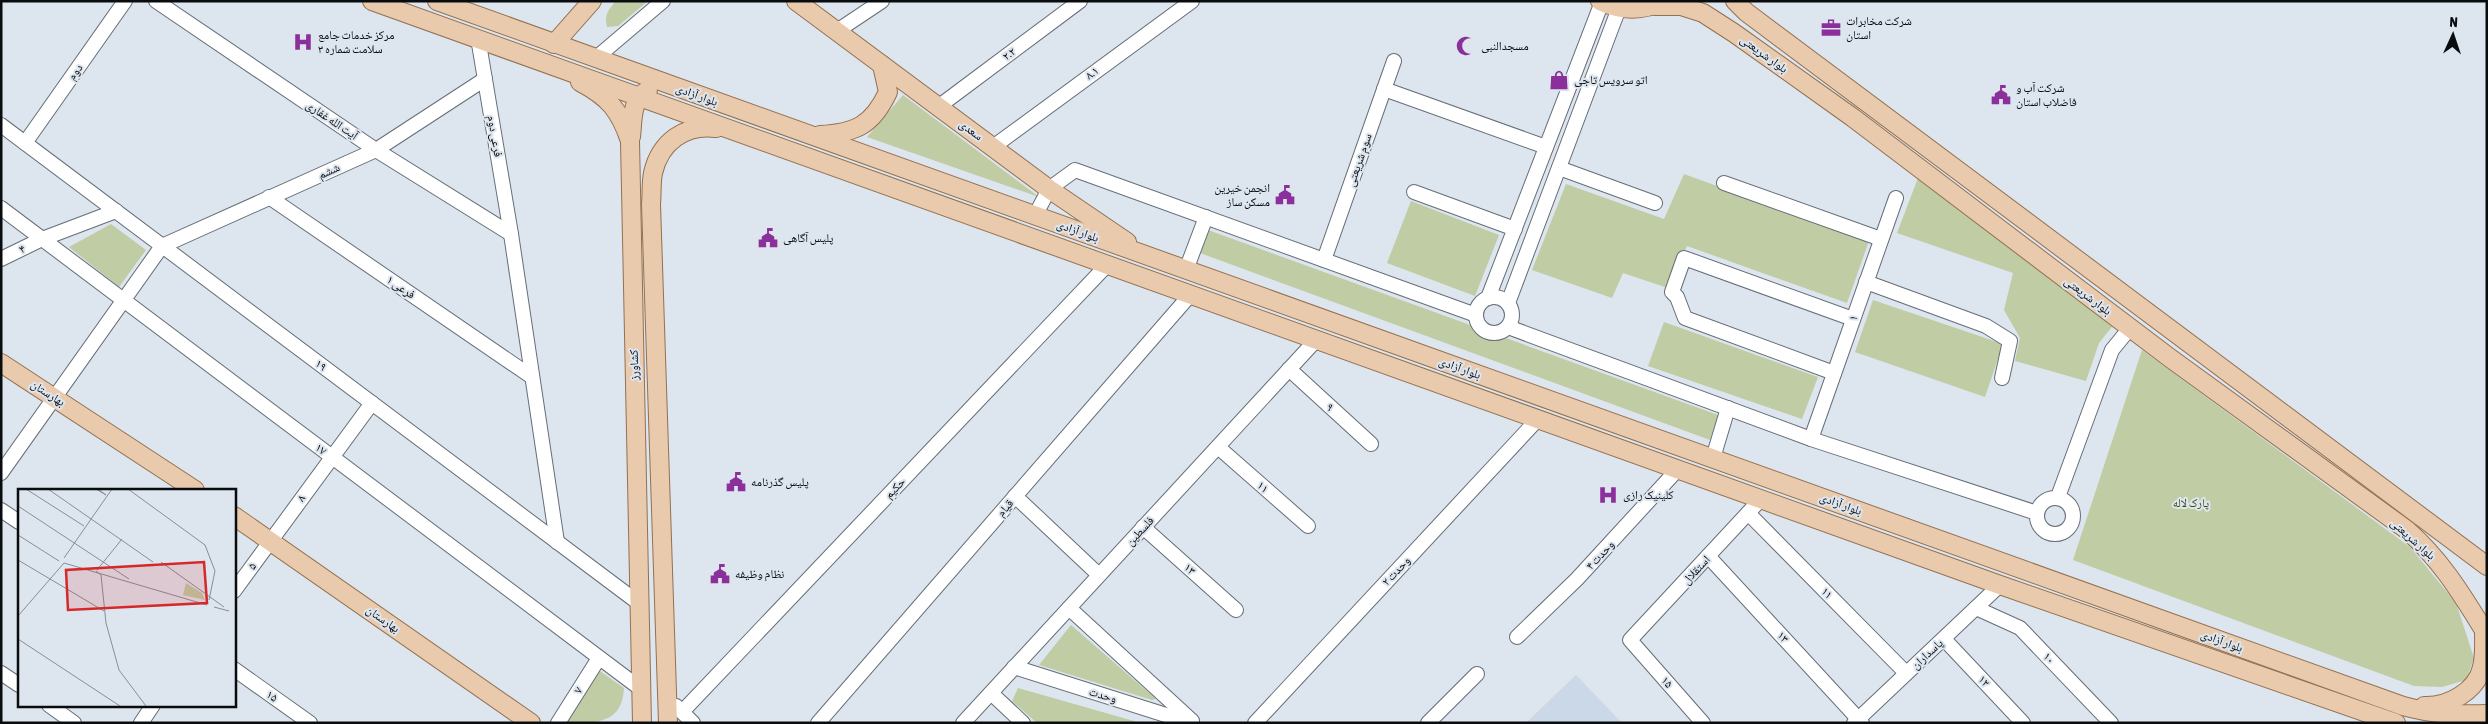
<svg xmlns="http://www.w3.org/2000/svg" width="2488" height="724" font-family="'Asap Condensed','Noto Naskh Arabic',sans-serif">
<rect width="100%" height="100%" fill="#dde5ef"/>
<!-- built -->
<polygon fill="#cbd8e8" points="1576,675 1622,723 1526,723 1555,695"/>
<!-- green -->
<g fill="#bfcca4">
<path d="M616,1H648L618,26L607,27C604,15 608,10 616,1Z"/>
<polygon points="903,95 1039,197 867,137"/>
<polygon points="1684,174 1869,241 1847,303 1687,246 1668,288 1623,273 1612,298 1532,270 1566,184 1664,219"/>
<polygon points="1918,178 2115,323 2099,343 2086,381 2015,361 2020,338 2004,310 2013,273 1897,233"/>
<polygon points="1411,201 1499,235 1475,296 1387,263"/>
<polygon points="111,224 146,250 119,287 69,247"/>
<polygon points="1208,230 1718,415 1710,440 1200,253"/>
<polygon points="1873,300 2003,344 1985,397 1855,352"/>
<polygon points="1664,322 1818,377 1802,419 1648,366"/>
<polygon points="2142,350 2410,547 2456,603 2474,658 2466,680 2442,687 2414,686 2073,560"/>
<polygon points="1071,625 1156,699 1152,700 1039,665"/>
<path d="M597,669L624,688C622,724 597,723 564,723Z"/>
<polygon points="1018,688 1141,723 1037,723 1012,701"/>
</g>
<g fill="none" stroke-linecap="round" stroke-linejoin="round">
<defs>
<g id="minor">
<polyline points="156,1 376,150 511,234"/>
<polyline points="837,31 882,1"/>
<polyline points="478,38 511,234 557,542"/>
<polyline points="596,58 663,1"/>
<polyline points="1384,89 1546,147"/>
<polyline points="938,107 1080,1"/>
<polyline points="1,125 640,604"/>
<polyline points="25,143 125,1"/>
<polyline points="993,147 1192,1"/>
<polyline points="1559,168 1655,203"/>
<polyline points="1724,183 1881,239"/>
<polyline points="1414,192 1515,229"/>
<polyline points="269,197 532,377"/>
<polyline points="1,208 641,689"/>
<polyline points="1035,216 1049,189 1075,170 1476,315"/>
<polyline points="1,259 42,239 116,211"/>
<polyline points="1324,260 1394,61"/>
<polyline points="1186,270 1206,217"/>
<polyline points="1866,282 1986,326 2010,341 2002,378"/>
<circle cx="1494" cy="315" r="18"/>
<polyline points="1488,298 1602,2"/>
<polyline points="1508,303 1619,8"/>
<polyline points="1508,327 1811,439 2037,513"/>
<polyline points="1289,369 1371,444"/>
<polyline points="1834,373 1685,318 1677,297 1672,292 1684,258 1853,319"/>
<polyline points="1811,439 1896,198"/>
<polyline points="1218,447 1308,526"/>
<polyline points="1713,458 1728,408"/>
<polyline points="1,473 162,246 376,150 485,79"/>
<polyline points="1015,496 1099,575"/>
<polyline points="2058,497 2112,350 2130,328"/>
<circle cx="2055" cy="516" r="18"/>
<polyline points="1,510 19,522"/>
<polyline points="1748,513 1906,673"/>
<polyline points="1143,527 1236,610"/>
<polyline points="1708,556 1862,723"/>
<polyline points="234,591 372,403"/>
<polyline points="1069,608 1192,721"/>
<polyline points="1976,608 2020,628 2111,723"/>
<polyline points="1517,637 1577,579 1678,469"/>
<polyline points="1944,639 2023,723"/>
<polyline points="1014,667 1191,723"/>
<polyline points="234,669 310,723"/>
<polyline points="1,673 19,685"/>
<polyline points="991,693 1023,723"/>
<polyline points="49,705 74,723"/>
<polyline points="676,706 693,723"/>
<polyline points="682,712 1108,264"/>
<polyline points="141,723 153,705"/>
<polyline points="558,723 599,658"/>
<polyline points="818,723 1191,294"/>
<polyline points="963,723 1317,339"/>
<polyline points="1255,723 1538,419"/>
<polyline points="1428,723 1477,674"/>
<polyline points="1703,723 1630,640 1761,499"/>
<polyline points="1854,723 2000,585"/>
</g>
<g id="major">
<polyline points="372,1 2000,585 2396,723"/>
<path d="M437,1L2403,706C2432,714 2457,715 2487,714"/>
<polyline points="796,1 1049,189 1127,242"/>
<path d="M1600,1C1621,11 1643,11 1664,1"/>
<polyline points="1735,1 1746,12 2487,566"/>
<path d="M1655,6H1681L1703,13L1734,33L1852,117L2170,358L2407,530C2443,562 2462,595 2487,635"/>
<polyline points="554,44 592,1"/>
<path d="M580,82C609,97 620,111 630,141L642,723"/>
<path d="M820,135C855,133 872,126 888,92L882,65"/>
<path d="M631,137C633,119 631,99 648,90"/>
<polyline points="1,363 195,490"/>
<polyline points="234,516 531,723"/>
<path d="M2424,706C2448,707 2477,691 2482,667C2485,655 2484,642 2484,631"/>
<path d="M668,723L651,204C652,194 651,183 653,173C660,142 685,124 716,128"/>
</g>
</defs>
<!-- minor casing -->
<use href="#minor" stroke="#666d76" stroke-width="16"/>
<!-- major casing -->
<use href="#major" stroke="#927151" stroke-width="20"/>
<!-- minor -->
<use href="#minor" stroke="#fff" stroke-width="14"/>
<!-- major -->
<use href="#major" stroke="#eacaac" stroke-width="18"/>
</g>
<!-- icons -->
<defs>
<symbol id="office-bare" viewBox="-9 -9 18 18"><path d="M-6-3h4V-5.5h4V-3h4V5H-6ZM-1-4.5V-3h2v-1.5ZM-6 0V1H6V0Z" fill="#8b309b" stroke="#dde5ef" stroke-width="2.5" paint-order="stroke"/></symbol>
<symbol id="hospital-bare" viewBox="-9 -9 18 18"><path d="M-5-5h3v3.5h4V-5h3V5h-3V1.5h-4V5h-3Z" fill="#8b309b" stroke="#dde5ef" stroke-width="2.5" paint-order="stroke"/></symbol>
<symbol id="mosque-bare" viewBox="-9 -9 18 18"><path d="M3.5-4.9A6 6 0 1 0 3.5 4.9A5 5 0 1 1 3.5-4.9Z" fill="#8b309b" stroke="#dde5ef" stroke-width="2.5" paint-order="stroke"/></symbol>
<symbol id="shop-bare" viewBox="-9 -9 18 18"><path d="M-5-2.5h2.3a2.7 3.5 0 0 1 5.4 0H5L5.5 6h-11ZM-1.5-2.5h3a1.5 2.3 0 0 0-3 0Z" fill="#8b309b" stroke="#dde5ef" stroke-width="2.5" paint-order="stroke"/></symbol>
<symbol id="civic-bare" viewBox="-9 -9 18 18"><path d="M-.6-6.5H3V-4.5H.6V-3L4-1V1h2V6H-6V1h2V-1L-.6-3ZM-1.2 2.5V6h2.4V2.5Z" fill="#8b309b" stroke="#dde5ef" stroke-width="2.5" paint-order="stroke"/></symbol>
</defs>
<g fill-rule="evenodd">
<use href="#office-bare" x="1817" y="14" width="28" height="28"/>
<use href="#hospital-bare" x="289" y="28" width="28" height="28"/>
<use href="#mosque-bare" x="1452" y="32" width="28" height="28"/>
<use href="#shop-bare" x="1545" y="66" width="28" height="28"/>
<use href="#civic-bare" x="1987" y="81" width="28" height="28"/>
<use href="#civic-bare" x="1271" y="181" width="28" height="28"/>
<use href="#civic-bare" x="754" y="224" width="28" height="28"/>
<use href="#civic-bare" x="722" y="468" width="28" height="28"/>
<use href="#hospital-bare" x="1594" y="481" width="28" height="28"/>
<use href="#civic-bare" x="706" y="560" width="28" height="28"/>
</g>
<g text-anchor="middle" dominant-baseline="central" stroke-width="4" stroke-linejoin="round" paint-order="stroke">
<!-- poi labels -->
<g font-size="12" fill="#090c0f" stroke="#dde5ef" text-anchor="start">
<text x="1846" y="21">شرکت مخابرات<tspan x="1846" dy="14">استان</tspan></text>
<text x="318" y="35">مرکز خدمات جامع<tspan x="318" dy="14">سلامت شماره ۳</tspan></text>
<text x="1481" y="46">مسجدالنبی</text>
<text x="1574" y="80">اتو سرویس تاجی</text>
<text x="2016" y="88">شرکت آب و<tspan x="2016" dy="14">فاضلاب استان</tspan></text>
<text x="1270" y="188" text-anchor="end">انجمن خیرین<tspan x="1270" dy="14">مسکن ساز</tspan></text>
<text x="783" y="238">پلیس آگاهی</text>
<text x="751" y="482">پلیس گذرنامه</text>
<text x="1623" y="495">کلینیک رازی</text>
<text x="735" y="574">نظام وظیفه</text>
</g>
<!-- street labels -->
<g font-size="12" fill="#090c0f" stroke="#dde5ef">
<text transform="translate(1009 54) rotate(-37)">۲.۲</text>
<text transform="translate(1764 54) rotate(36)">بلوار شریعتی</text>
<text transform="translate(75 72) rotate(-55)">دوم</text>
<text transform="translate(1092 73) rotate(-37)">۸.۱</text>
<text transform="translate(697 95) rotate(20)">بلوار آزادی</text>
<text transform="translate(332 120) rotate(34)">آیت الله غفاری</text>
<text transform="translate(971 130) rotate(36)">سعدی</text>
<text transform="translate(495 136) rotate(80)">فرعی دوم</text>
<text transform="translate(1359 160) rotate(-71)">سوم شریعتی</text>
<text transform="translate(329 171) rotate(-24)">ششم</text>
<text transform="translate(1078 231) rotate(20)">بلوار آزادی</text>
<text transform="translate(22 249) rotate(-27)">۴</text>
<text transform="translate(401 287) rotate(34)">فرعی ۱</text>
<text transform="translate(2088 296) rotate(37)">بلوار شریعتی</text>
<text transform="translate(1853 318) rotate(-71)">۱</text>
<text transform="translate(321 365) rotate(37)">۱۹</text>
<text transform="translate(634 365) rotate(-91)">کشاورز</text>
<text transform="translate(1460 368) rotate(20)">بلوار آزادی</text>
<text transform="translate(48 393) rotate(33)">بهارستان</text>
<text transform="translate(1330 407) rotate(42)">۹</text>
<text transform="translate(321 449) rotate(37)">۱۷</text>
<text transform="translate(1263 487) rotate(42)">۱۱</text>
<text transform="translate(895 488) rotate(-46)">حکیم</text>
<text transform="translate(301 498) rotate(-54)">۸</text>
<text transform="translate(1841 504) rotate(20)">بلوار آزادی</text>
<text transform="translate(1005 508) rotate(-49)">قیام</text>
<text transform="translate(1140 531) rotate(-47)">فلسطین</text>
<text transform="translate(2413 539) rotate(42)">بلوار شریعتی</text>
<text transform="translate(1600 555) rotate(-47)">وحدت ۴</text>
<text transform="translate(252 566) rotate(-55)">۵</text>
<text transform="translate(1190 569) rotate(42)">۱۳</text>
<text transform="translate(1696 570) rotate(-47)">استقلال</text>
<text transform="translate(1396 571) rotate(-47)">وحدت ۲</text>
<text transform="translate(1827 593) rotate(46)">۱۱</text>
<text transform="translate(383 619) rotate(35)">بهارستان</text>
<text transform="translate(1783 637) rotate(47)">۱۳</text>
<text transform="translate(2222 641) rotate(20)">بلوار آزادی</text>
<text transform="translate(1927 654) rotate(-43)">پاسداران</text>
<text transform="translate(2049 658) rotate(46)">۱۰</text>
<text transform="translate(1984 681) rotate(47)">۱۲</text>
<text transform="translate(1667 682) rotate(48)">۱۵</text>
<text transform="translate(578 690) rotate(-58)">۷</text>
<text transform="translate(1103 695) rotate(17)">وحدت</text>
<text transform="translate(272 696) rotate(35)">۱۵</text>
</g>
<!-- park labels -->
<g font-size="12" fill="#394809" stroke="#dde5ef">
<text x="2191" y="503">پارک لاله</text>
</g>
</g>
<!-- overview -->
<g transform="translate(18 489)">
<rect width="218" height="218" fill="#dde5ef"/>
<path d="M168,94L184,104L187,111L165,106Z" fill="#bfcca4"/>
<path fill="none" stroke="#888e95" stroke-width="1" d="M8,0L66,37M30,0L135,73M78,0L88,6L80,0M110,0L187,56L197,82L191,111M0,17L111,90M0,46L41,72M46,69L94,0M0,71L86,122M143,73L206,118M46,74L189,116M79,81L104,50M78,82L83,86L88,134L101,181L128,217M196,118L211,122M0,127L46,74M0,150L102,217"/>
<path fill="#d62828" fill-opacity="0.15" stroke="#d62828" stroke-width="2.5" d="M186,73L189,114L50,121L48,81Z"/>
<rect width="218" height="218" fill="none" stroke="#090c0f" stroke-width="2.5"/>
</g>
<!-- border -->
<rect width="2488" height="724" fill="none" stroke="#090c0f" stroke-width="5"/>
<!-- north arrow -->
<g transform="translate(2453 35) rotate(3)" stroke="#dde5ef" stroke-width="4" paint-order="stroke">
<path d="M0-4L9 19L0 12L-9 19Z" fill="#090c0f"/>
<text y="-8" font-size="14" font-weight="bold" text-anchor="middle" fill="#090c0f">N</text>
</g>
</svg>
